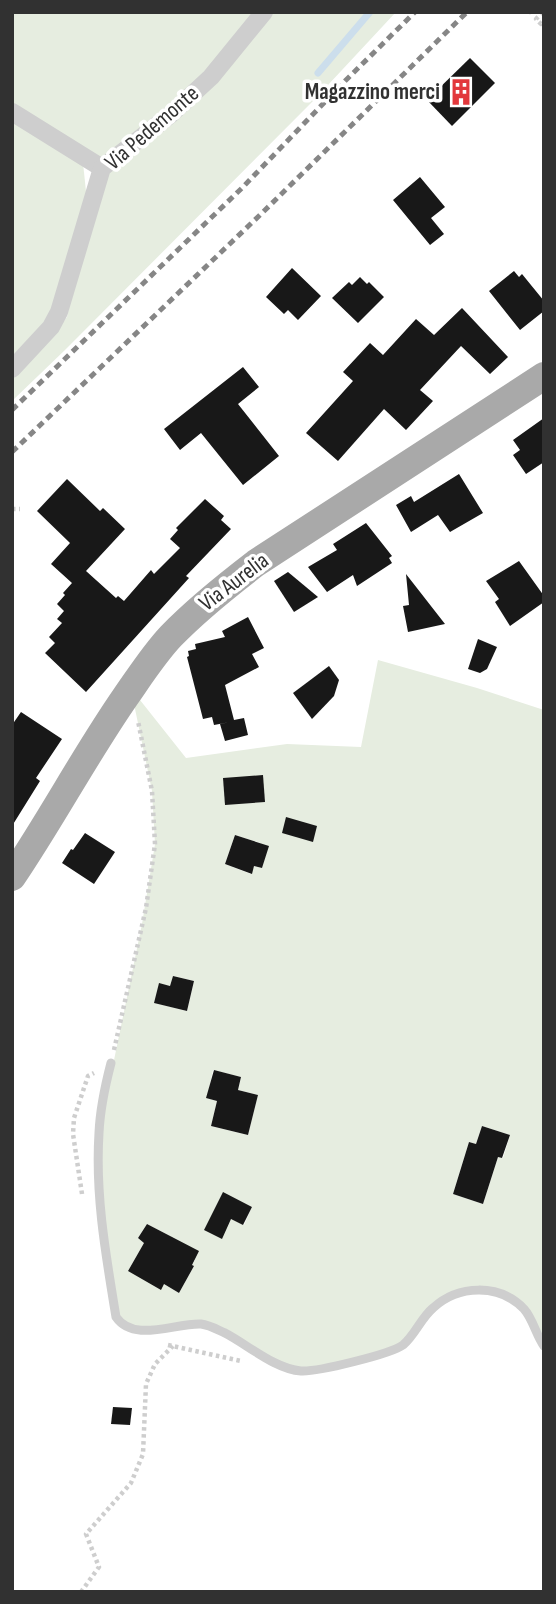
<svg xmlns="http://www.w3.org/2000/svg" width="556" height="1604" font-family="'Sofia Sans Condensed',sans-serif">
<rect width="100%" height="100%" fill="#fff"/>
<!-- green -->
<g fill="#e6ede0" fill-rule="evenodd">
<polygon points="12,12 259,12 209,75 101,164 12,108"/>
<polygon points="273,12 396,12 315,99 65,350 12,401 12,378 52,337 67,317 73,288 109,171 229,64"/>
<polygon points="12,118 83,163 87,201 54,306 45,322 12,356"/>
<path d="M378,660L477,688L544,710V1343L532,1323L512,1300L476,1289L444,1298L403,1345L316,1369L286,1368L212,1327L136,1331L121,1324L101,1219L99,1133L142,924L155,844L152,791L134,704L140,700L186,758L287,744L361,747ZM235,835L260,843L267,850L262,868L254,866L251,874L225,864ZM173,976L194,981L187,1011L155,1003L159,984L170,986ZM213,1070L241,1077L238,1090L258,1095L248,1135L211,1126L217,1101L207,1098ZM482,1126L510,1135L503,1158L498,1157L483,1204L453,1194L469,1142L476,1144ZM223,1193L252,1207L244,1225L214,1211ZM147,1224L170,1236L195,1260L192,1265L194,1266L179,1293L164,1284L128,1271L144,1243L138,1238Z"/>
</g>
<g fill="none" stroke-linecap="round" stroke-linejoin="round">
<!-- stream -->
<polyline stroke="#ccdeec" stroke-width="7" points="318,73 370,12"/>
</g>
<!-- building -->
<g fill="#181818">
<polygon points="470,58 495,83 452,126 427,100"/>
<polygon points="420,177 445,207 431,218 444,234 430,245 393,200"/>
<polygon points="292,268 321,296 298,320 288,310 284,314 266,297"/>
<polygon points="514,271 519,277 522,274 544,301 544,311 520,330 489,291"/>
<polygon points="360,277 367,284 369,282 384,297 358,323 332,298 349,282 352,285"/>
<polygon points="462,308 508,357 490,374 461,346 420,390 433,401 406,430 384,409 338,461 306,433 353,381 343,372 370,343 383,355 416,319 434,335"/>
<polygon points="243,367 259,387 238,404 279,456 243,485 201,433 180,450 164,429"/>
<polygon points="544,418 544,462 526,474 513,455 520,450 513,440"/>
<polygon points="459,474 483,513 450,532 438,515 411,532 396,505 411,496 414,502"/>
<polygon points="67,479 100,511 103,508 125,529 86,571 116,598 118,596 124,601 151,570 154,574 180,548 170,539 178,530 176,528 205,499 224,516 221,520 231,529 186,576 189,578 86,692 45,653 55,643 49,637 62,623 57,619 64,611 57,604 65,595 63,593 72,583 51,564 70,543 37,511"/>
<polygon points="366,523 392,556 389,558 392,563 357,586 353,575 327,592 308,567 337,550 333,544"/>
<polygon points="519,561 544,596 544,602 510,626 495,602 499,599 486,581"/>
<polygon points="288,572 318,597 294,612 274,581"/>
<polygon points="406,574 445,624 408,632 403,606 409,605"/>
<polygon points="248,617 264,648 252,654 259,667 225,685 234,720 244,718 248,735 225,741 220,724 230,722 214,725 212,717 203,719 187,657 189,656 188,651 196,649 195,644 225,637 222,631"/>
<polygon points="478,639 497,647 487,669 480,673 468,669"/>
<polygon points="329,666 339,680 334,696 312,719 293,693"/>
<polygon points="21,712 62,739 36,778 40,781 12,826 12,725"/>
<polygon points="263,775 265,802 225,805 223,778"/>
<polygon points="286,817 317,826 313,842 282,833"/>
<polygon points="85,833 115,852 94,884 62,863 71,849 73,850"/>
<polygon points="235,835 269,846 262,868 254,866 252,874 225,864"/>
<polygon points="173,976 194,981 187,1011 154,1003 159,983 170,986"/>
<polygon points="214,1070 241,1077 238,1090 258,1095 248,1135 211,1126 217,1101 206,1098"/>
<polygon points="482,1126 510,1135 502,1158 498,1157 483,1204 453,1194 469,1142 476,1144"/>
<polygon points="223,1192 252,1207 243,1225 231,1219 222,1239 204,1230"/>
<polygon points="147,1224 199,1251 192,1265 194,1266 179,1293 164,1284 161,1290 128,1271 144,1243 138,1238"/>
<polygon points="113,1407 132,1408 130,1425 111,1424"/>
</g>
<g fill="none" stroke-linecap="round" stroke-linejoin="round">
<!-- path -->
<g stroke="#cecece" stroke-width="4.5" stroke-dasharray="3.5 3.5" stroke-linecap="butt">
<polyline points="529,12 531,12"/>
<polyline points="543,12 536,19 541,24 544,21"/>
<polyline points="12,509 20,509"/>
<polyline points="114,1050 146,908 155,844 152,791 138,721"/>
<polyline points="82,1194 73,1134 74,1118 88,1076 94,1073"/>
<polyline points="168,1345 241,1361"/>
<polyline points="81,1592 99,1567 86,1534 131,1483 143,1454 146,1384 155,1364 173,1346"/>
</g>
<!-- lane -->
<path stroke="#cecece" stroke-width="9" d="M111,1063C105,1086 100,1110 99,1133C95,1195 106,1256 116,1317C134,1343 174,1323 201,1324C210,1325 218,1330 225,1333C248,1345 275,1369 301,1371C317,1372 391,1354 403,1345C415,1335 421,1318 433,1308C458,1285 499,1283 524,1309C533,1319 536,1335 544,1346"/>
<!-- street -->
<g stroke="#cecece" stroke-width="18">
<polyline points="12,112 102,168"/>
<polyline points="12,369 51,327 59,312 102,168 170,115 211,77 264,12"/>
</g>
<!-- primary -->
<path stroke="#a9a9a9" stroke-width="28" d="M12,877C52,818 85,755 126,696C140,676 154,654 171,636C197,609 226,586 256,563L544,376"/>
<!-- rail -->
<g stroke="#868686" stroke-width="5" stroke-dasharray="7 5" stroke-linecap="butt">
<polyline points="12,410 242,188 345,81 415,12"/>
<polyline points="12,452 261,214 467,12"/>
</g>
</g>
<!-- icons -->
<defs>
<symbol id="building-bare" viewBox="-9 -9 18 18"><path d="M-4-6H4V6H1V3H-1V6H-4ZM-2.5-4.3h1.7v1.8h-1.7ZM.8-4.3h1.7v1.8H.8ZM-2.5-1h1.7V.8h-1.7ZM.8-1h1.7V.8H.8Z" fill="#e2383c" stroke="#fff" stroke-width="2.5" paint-order="stroke"/></symbol>
</defs>
<g fill-rule="evenodd">
<use href="#building-bare" x="442" y="73" width="38" height="38"/>
</g>
<g text-anchor="middle" dominant-baseline="central" stroke-width="7" stroke-linejoin="round" paint-order="stroke">
<!-- poi labels -->
<g font-size="23" font-weight="bold" fill="#313131" stroke="#fff" text-anchor="end">
<text x="440" y="92">Magazzino merci</text>
</g>
<!-- street labels -->
<g font-size="23" fill="#313131" stroke="#fff">
<text transform="translate(152 128) rotate(-41)">Via Pedemonte</text>
<text transform="translate(234 582) rotate(-37)">Via Aurelia</text>
</g>
</g>
<!-- border -->
<rect width="556" height="1604" fill="none" stroke="#313131" stroke-width="28"/>
</svg>
